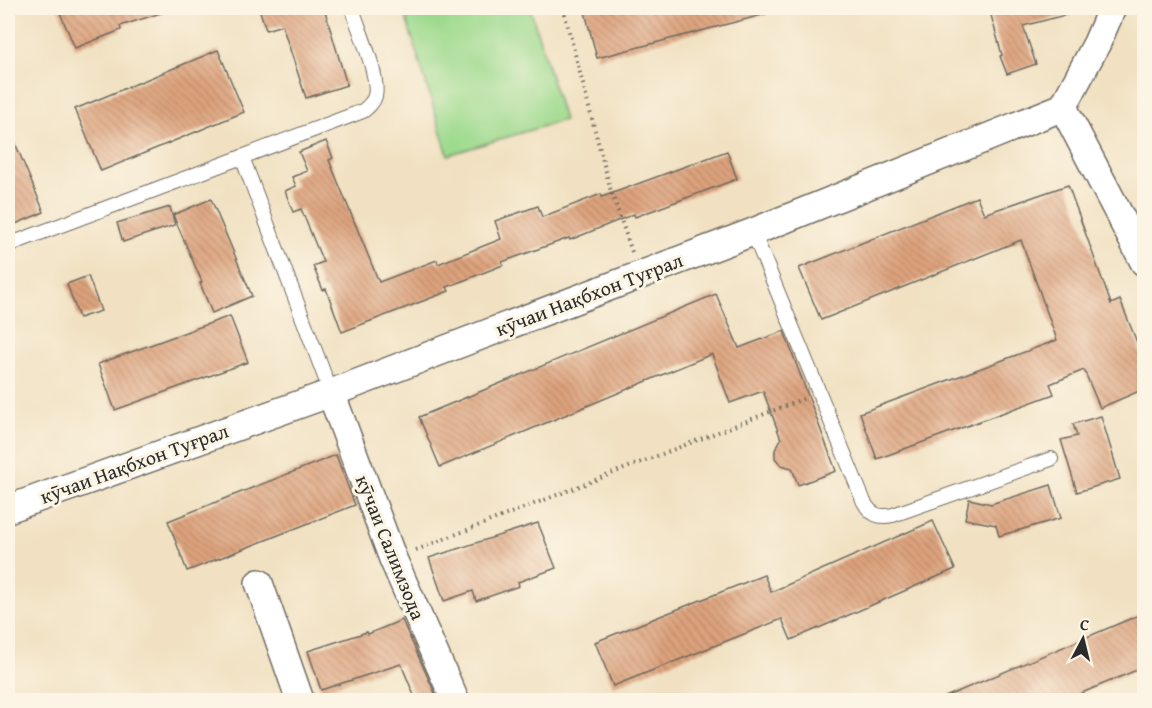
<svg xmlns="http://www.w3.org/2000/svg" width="1152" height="708" font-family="'Gentium Book Plus',serif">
<defs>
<pattern id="building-back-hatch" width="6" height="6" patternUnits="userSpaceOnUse" patternTransform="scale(1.5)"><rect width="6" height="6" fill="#dea37d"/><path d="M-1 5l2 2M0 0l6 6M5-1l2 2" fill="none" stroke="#b48567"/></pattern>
</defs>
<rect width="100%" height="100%" fill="#fcf5e5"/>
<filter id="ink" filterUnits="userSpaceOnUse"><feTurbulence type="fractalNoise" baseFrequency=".0167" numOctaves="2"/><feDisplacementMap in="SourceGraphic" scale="12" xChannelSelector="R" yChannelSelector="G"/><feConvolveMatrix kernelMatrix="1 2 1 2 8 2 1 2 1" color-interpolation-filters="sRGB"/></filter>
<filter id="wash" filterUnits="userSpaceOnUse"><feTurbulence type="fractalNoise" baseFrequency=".008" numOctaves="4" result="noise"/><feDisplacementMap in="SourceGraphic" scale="24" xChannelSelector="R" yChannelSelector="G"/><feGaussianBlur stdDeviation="1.35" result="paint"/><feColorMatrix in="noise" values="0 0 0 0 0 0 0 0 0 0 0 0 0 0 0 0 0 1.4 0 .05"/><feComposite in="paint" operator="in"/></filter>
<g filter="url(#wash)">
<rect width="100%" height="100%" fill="#f1e1c2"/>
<!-- pitch -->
<polygon fill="#9eda8e" stroke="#64825c" stroke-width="1.5" points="403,8 530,8 564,120 448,155"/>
<g id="blocks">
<!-- building -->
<g fill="url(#building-back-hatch)">
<polygon points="58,8 164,8 164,12 120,26 121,30 75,48"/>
<polygon points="259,8 324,8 347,85 306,98 282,25 266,30"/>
<polygon points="584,8 765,8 766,14 597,58"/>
<polygon points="989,8 1069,8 1069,14 1023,26 1036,64 1007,74 1000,56 1002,55"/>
<polygon points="218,50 244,112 101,171 75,109"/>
<polygon points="8,126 44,212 13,225 8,211"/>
<polygon points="326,141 333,158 329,160 379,282 437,260 438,264 501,239 495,221 538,206 542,217 601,194 602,197 727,151 737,179 635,217 634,214 570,240 569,238 502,262 503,265 447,287 449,291 342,332 326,289 323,290 313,266 323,262 301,209 293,212 285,191 296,186 292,177 307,171 299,152"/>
<polygon points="1068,185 1111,304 1120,300 1144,360 1144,389 1100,408 1084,370 1050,384 1054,394 877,459 860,413 1057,340 1021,240 821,320 799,268 977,197 984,214"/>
<polygon points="211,199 252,296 212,313 200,283 202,282 173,215"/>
<polygon points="170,207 175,225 123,242 117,223"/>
<polygon points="88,276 101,311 79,318 67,284"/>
<polygon points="716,294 739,348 784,331 836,471 798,485 792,468 781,465 775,458 775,450 781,439 763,391 730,403 712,354 440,467 419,417"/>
<polygon points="230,316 248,362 115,410 98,364"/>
<polygon points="1101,416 1120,479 1077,492 1061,440 1077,436 1073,424"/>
<polygon points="336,455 355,505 187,571 168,521"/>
<polygon points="1051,485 1061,518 999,536 996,525 965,519 969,499 991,504"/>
<polygon points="933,521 955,569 791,640 782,619 613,686 595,642 764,575 771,592"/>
<polygon points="538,523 556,568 518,582 519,586 476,601 473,591 444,601 429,558"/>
<polygon points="1144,613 1144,667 1065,700 938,700"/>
<polygon points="402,620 438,700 416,700 401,664 321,690 308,651 367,632 368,634"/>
</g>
</g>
</g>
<g filter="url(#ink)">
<use href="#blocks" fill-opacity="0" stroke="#706b60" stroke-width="1.5"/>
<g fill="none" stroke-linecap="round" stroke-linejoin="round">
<defs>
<g id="lane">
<path d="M753,232L864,502C871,515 879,518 893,515L1051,459"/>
<polyline points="8,245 242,157"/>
<path d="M331,393L242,157L363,111C368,107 373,103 375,96C380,77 358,28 352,8"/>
</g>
<g id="street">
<polyline points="1063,107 1144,262"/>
<polyline points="331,393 393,559 455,700"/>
<polyline points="8,509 331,393 753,232 1063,107 1097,43 1112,8"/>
<polyline points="259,583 300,700"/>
</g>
</defs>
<!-- lane casing -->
<use href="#lane" stroke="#706b60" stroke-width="16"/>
<!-- street casing -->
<use href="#street" stroke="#706b60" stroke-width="30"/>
<!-- path -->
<g stroke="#706b60" stroke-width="4" stroke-dasharray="1.5 4.5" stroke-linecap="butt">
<polyline points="563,8 610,188 632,252"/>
<polyline points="416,550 803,399"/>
</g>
<!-- lane -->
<use href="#lane" stroke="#fff" stroke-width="14"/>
<!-- street -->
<use href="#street" stroke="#fff" stroke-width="27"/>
</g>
</g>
<g text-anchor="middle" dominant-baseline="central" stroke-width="6" stroke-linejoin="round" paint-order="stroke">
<!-- street labels -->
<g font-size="20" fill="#2b2b2b" stroke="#fcf5e5">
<text transform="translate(589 294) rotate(-21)">кӯчаи Нақбхон Туғрал</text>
<text transform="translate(134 463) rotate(-20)">кӯчаи Нақбхон Туғрал</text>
<text transform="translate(391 547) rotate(68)">кӯчаи Салимзода</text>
</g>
</g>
<!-- margin -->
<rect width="1152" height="708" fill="none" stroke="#fcf5e5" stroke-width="30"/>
<!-- north arrow -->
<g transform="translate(1083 639) rotate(7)" stroke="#fcf5e5" stroke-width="4.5" paint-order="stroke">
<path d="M0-4.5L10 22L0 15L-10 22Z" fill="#2b2b2b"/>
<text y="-9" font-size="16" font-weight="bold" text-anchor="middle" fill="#2b2b2b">С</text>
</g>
</svg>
